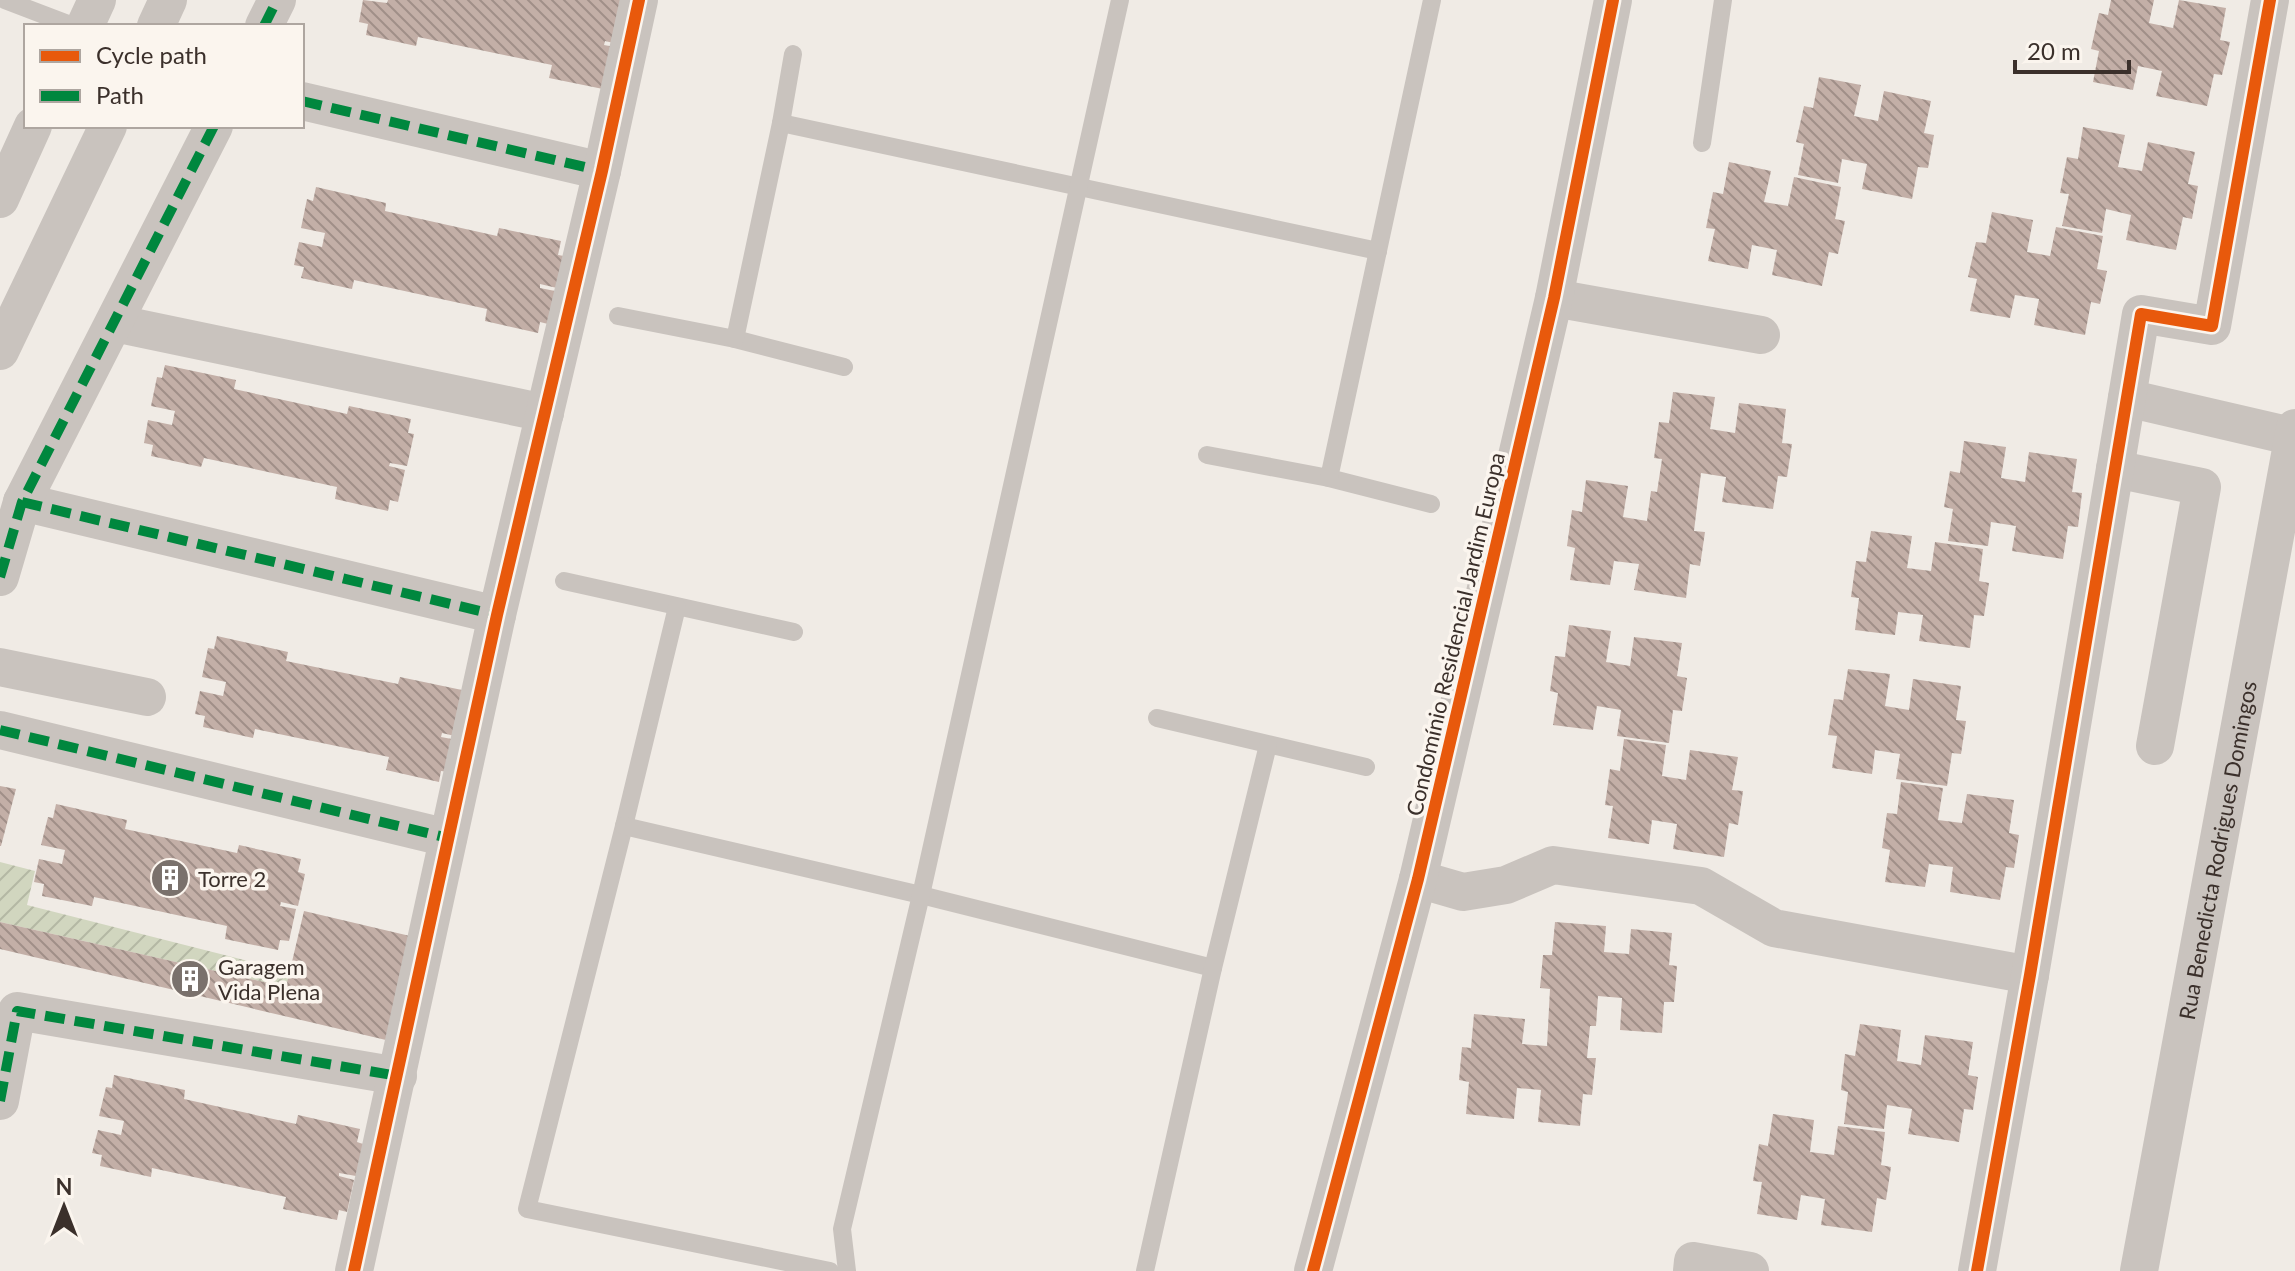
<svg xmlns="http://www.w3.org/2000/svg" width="2295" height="1271" font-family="Lato,sans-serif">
<defs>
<pattern id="garden-furrows" width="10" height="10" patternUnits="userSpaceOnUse" patternTransform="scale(2)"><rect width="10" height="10" fill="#d1d6bf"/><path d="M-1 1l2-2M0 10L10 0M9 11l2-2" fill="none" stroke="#b4b8a4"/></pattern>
<pattern id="building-back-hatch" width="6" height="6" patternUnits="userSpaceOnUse" patternTransform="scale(2)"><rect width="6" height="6" fill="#c3afa7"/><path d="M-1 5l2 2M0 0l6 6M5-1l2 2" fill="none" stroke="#a08f88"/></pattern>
</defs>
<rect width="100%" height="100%" fill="#f0ebe5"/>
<!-- garden -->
<polygon fill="url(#garden-furrows)" points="0,862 35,871 27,905 291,972 286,987 0,922"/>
<!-- building -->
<g fill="url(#building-back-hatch)">
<polygon points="363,0 387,3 388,0 625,0 622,45 605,41 604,45 620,48 603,89 549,78 552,65 418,37 416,46 366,35 368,24 359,22"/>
<polygon points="2111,0 2154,0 2149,23 2173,28 2179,0 2226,8 2220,40 2230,42 2222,75 2214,74 2207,106 2156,96 2162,71 2138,66 2133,90 2093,82 2099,51 2091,49 2099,13 2108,15"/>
<polygon points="1819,77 1861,85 1854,116 1878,121 1884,91 1931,101 1924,133 1934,135 1928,168 1918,167 1912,199 1862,189 1867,164 1842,159 1838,183 1798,175 1804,144 1796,142 1804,106 1813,108"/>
<polygon points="2083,127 2125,135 2118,167 2142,171 2148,142 2195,152 2188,184 2198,186 2192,219 2183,217 2176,250 2126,240 2131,215 2106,209 2102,233 2062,226 2069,194 2060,193 2067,157 2078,159"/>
<polygon points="1729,162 1771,171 1764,202 1788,206 1794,177 1841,187 1835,219 1845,221 1838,254 1829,252 1822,286 1772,275 1777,250 1752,245 1748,269 1708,261 1715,229 1706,228 1713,192 1723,194"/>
<polygon points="316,187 386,203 385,211 497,236 499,228 561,241 558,255 564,256 557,288 540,284 540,288 555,291 548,324 540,322 538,333 485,321 487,309 354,280 352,289 301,278 304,267 294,265 299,242 322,247 325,233 301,228 307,199 313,201"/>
<polygon points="1992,212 2033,220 2027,252 2050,256 2056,227 2103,236 2097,269 2107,271 2100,304 2091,302 2085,335 2034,325 2039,299 2015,295 2010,318 1970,311 1977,279 1968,277 1976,242 1986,243"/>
<polygon points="165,365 236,380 234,389 347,414 349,406 411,419 408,433 414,434 407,466 390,463 389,466 405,470 398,502 390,500 388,511 335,499 337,487 204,458 201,467 151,456 153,445 144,443 148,420 172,425 175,411 151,406 157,377 162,378"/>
<polygon points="1673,392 1715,397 1710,429 1735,433 1739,403 1786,409 1782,443 1792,444 1787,477 1778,476 1773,509 1722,502 1726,477 1701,473 1694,531 1705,532 1700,566 1690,564 1686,598 1634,590 1639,564 1614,561 1610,585 1570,580 1575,548 1567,546 1572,510 1582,512 1586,480 1628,486 1623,517 1647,521 1651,491 1657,492 1662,459 1654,458 1659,422 1669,423"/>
<polygon points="1964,441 2006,447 2001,478 2025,482 2029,452 2077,459 2072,492 2082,493 2078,527 2068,526 2063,559 2012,551 2016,526 1991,522 1988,546 1948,541 1953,509 1944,507 1950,471 1960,473"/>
<polygon points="1871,531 1912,536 1907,568 1931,571 1935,542 1983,549 1979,581 1989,583 1984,616 1974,615 1970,648 1919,641 1923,615 1898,612 1895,635 1855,630 1859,598 1851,597 1856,561 1866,562"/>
<polygon points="1569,625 1611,631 1606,662 1630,666 1634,637 1682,643 1677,676 1687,678 1682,711 1673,710 1669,743 1617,736 1621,710 1597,706 1593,730 1553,725 1558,693 1550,691 1555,656 1565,657"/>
<polygon points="217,636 288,652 286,661 398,684 400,677 462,690 459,737 442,733 441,737 457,740 449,772 441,771 439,782 386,770 389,757 255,729 253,738 203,727 205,716 195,714 200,691 223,696 226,682 202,677 208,648 214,649"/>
<polygon points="1848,669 1890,674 1885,706 1909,710 1913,679 1961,686 1956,720 1966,721 1961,754 1952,753 1947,786 1896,779 1900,754 1875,750 1872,774 1832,768 1837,736 1828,735 1834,699 1843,700"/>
<polygon points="1624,739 1666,745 1662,776 1686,780 1690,750 1738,757 1732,790 1743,791 1738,825 1729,823 1724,857 1673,849 1677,824 1652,820 1649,844 1608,838 1613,806 1605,805 1610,769 1620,771"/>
<polygon points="1901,782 1943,788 1938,820 1962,823 1967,794 2014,800 2009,833 2019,835 2014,868 2006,867 2000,900 1950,892 1953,867 1929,864 1925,887 1885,882 1890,850 1882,848 1887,813 1897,814"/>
<polygon points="0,786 16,789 1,846 0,846"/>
<polygon points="56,804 127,820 125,829 237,853 239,845 301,859 298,872 305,874 298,906 281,902 280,906 296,909 289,941 280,940 278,950 225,939 227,926 94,897 92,906 42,896 44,884 34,882 39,859 62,864 65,850 41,845 48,817 53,818"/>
<polygon points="304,911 410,936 386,1040 0,949 0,922 286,987"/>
<polygon points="1555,922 1606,926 1604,952 1629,954 1631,929 1672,933 1669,965 1677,966 1674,1002 1664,1002 1662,1033 1620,1030 1622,998 1598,996 1596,1026 1590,1026 1587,1058 1596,1058 1592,1095 1583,1094 1580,1126 1538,1122 1541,1090 1517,1088 1514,1119 1466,1114 1469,1082 1459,1080 1462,1047 1471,1048 1474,1014 1525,1019 1522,1044 1547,1046 1550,989 1540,988 1543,955 1552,955"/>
<polygon points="1860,1024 1901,1030 1897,1061 1921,1065 1925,1035 1973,1042 1968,1075 1978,1077 1973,1110 1964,1109 1959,1142 1908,1134 1912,1109 1887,1105 1884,1129 1844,1124 1848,1092 1841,1090 1845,1054 1855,1056"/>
<polygon points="114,1075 185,1090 184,1099 296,1124 298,1115 360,1129 357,1142 363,1144 356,1176 339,1173 339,1176 354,1180 347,1212 339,1210 337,1220 283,1209 286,1197 152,1168 151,1177 100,1166 102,1155 92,1153 98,1130 121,1135 124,1121 99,1116 106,1087 112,1088"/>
<polygon points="1773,1114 1814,1120 1810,1152 1834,1155 1838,1126 1885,1132 1881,1165 1891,1167 1886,1200 1877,1198 1872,1232 1821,1225 1825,1199 1801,1195 1797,1220 1757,1214 1762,1182 1753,1181 1759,1144 1768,1146"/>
</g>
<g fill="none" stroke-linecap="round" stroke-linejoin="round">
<!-- lane -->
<g stroke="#c9c3be" stroke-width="18">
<polyline points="5,0 73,26"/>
<polyline points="781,123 1378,251"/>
<polyline points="1702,143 1723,0"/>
<polyline points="618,316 735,339 844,367"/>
<polyline points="735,339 781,123 793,54"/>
<polyline points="1207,455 1329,478 1431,504"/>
<polyline points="1329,478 1432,0"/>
<polyline points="564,581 794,632"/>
<polyline points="677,607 624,826 527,1209 830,1271"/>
<polyline points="1157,718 1366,767"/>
<polyline points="624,826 921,895 1213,968"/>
<polyline points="847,1271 842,1229 921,895 1120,0"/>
<polyline points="1145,1271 1213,968 1268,745"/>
</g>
<!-- street -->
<g stroke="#c9c3be" stroke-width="38">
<polyline points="85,26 97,0"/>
<polyline points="156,26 168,0"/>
<polyline points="264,26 277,0"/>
<polyline points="302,101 602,171"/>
<polyline points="0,199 33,126"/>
<polyline points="1554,298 1761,335"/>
<polyline points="114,323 545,413"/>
<polyline points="0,351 108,126"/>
<polyline points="2127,398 2295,437"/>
<polyline points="2115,469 2202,487 2155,746"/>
<polyline points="22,502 497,615"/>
<polyline points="0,577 22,502 214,126"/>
<polyline points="0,667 147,697"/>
<polyline points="0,730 448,838"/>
<polyline points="1418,879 1463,892 1506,885 1553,865 1701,886 1774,928 2030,975"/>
<polyline points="0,1101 17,1011 398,1076"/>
<polyline points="354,1271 497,615 602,171 639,0"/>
<polyline points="1313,1271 1418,879 1554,298 1613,0"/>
<polyline points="1692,1271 1693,1261 1750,1271"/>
<polyline points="1977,1271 2030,975 2141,314 2212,326 2270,0"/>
<path id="s1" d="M2139,1271L2295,428"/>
</g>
<!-- quiet -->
<g stroke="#00873e" stroke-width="10" stroke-dasharray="20 10" stroke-linecap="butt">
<polyline points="264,26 277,0"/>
<polyline points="302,101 602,171"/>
<polyline points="22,502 497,615"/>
<polyline points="0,577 22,502 214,126"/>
<polyline points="0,730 448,838"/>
<polyline points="0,1101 17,1011 398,1076"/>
</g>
<defs>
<g id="cycleway">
<polyline points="354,1271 497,615 602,171 639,0"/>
<polyline points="1313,1271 1418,879 1554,298 1613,0"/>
<polyline points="1977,1271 2030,975 2141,314 2212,326 2270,0"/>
</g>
</defs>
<!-- cycleway casing -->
<use href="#cycleway" stroke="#fbf5ee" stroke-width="17"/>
<!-- cycleway -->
<use href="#cycleway" stroke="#e8590c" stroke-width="12"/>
</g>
<!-- icons -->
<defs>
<symbol id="building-disc" viewBox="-11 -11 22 22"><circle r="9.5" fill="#7a716c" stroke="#fbf5ee"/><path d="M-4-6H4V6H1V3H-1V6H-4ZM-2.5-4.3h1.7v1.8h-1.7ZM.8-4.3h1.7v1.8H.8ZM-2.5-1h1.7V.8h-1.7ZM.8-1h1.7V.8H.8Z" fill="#fff"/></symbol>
</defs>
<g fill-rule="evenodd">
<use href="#building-disc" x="148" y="856" width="44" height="44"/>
<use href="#building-disc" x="168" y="957" width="44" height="44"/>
</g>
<g text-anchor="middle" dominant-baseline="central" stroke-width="7" stroke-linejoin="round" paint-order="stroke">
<!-- street labels -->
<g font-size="22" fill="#3b302b" stroke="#fbf5ee">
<text transform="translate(1455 634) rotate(-77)">Condomínio Residencial Jardim Europa</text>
<text stroke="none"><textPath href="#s1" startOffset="428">Rua Benedicta Rodrigues Domingos</textPath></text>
</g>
<!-- poi labels -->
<g font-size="22" fill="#3b302b" stroke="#fbf5ee" text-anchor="start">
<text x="198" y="878">Torre 2</text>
<text x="218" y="966">Garagem<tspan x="218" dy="25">Vida Plena</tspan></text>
</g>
</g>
<!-- legend -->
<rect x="24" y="24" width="280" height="104" fill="#fbf5ee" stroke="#aea6a0" stroke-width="2"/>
<rect x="40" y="50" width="40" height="12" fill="#e8590c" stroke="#aea6a0" stroke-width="2"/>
<text x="96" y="64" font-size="24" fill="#3b302b">Cycle path</text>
<rect x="40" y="90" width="40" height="12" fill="#00873e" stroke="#aea6a0" stroke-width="2"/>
<text x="96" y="104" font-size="24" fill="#3b302b">Path</text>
<!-- north arrow -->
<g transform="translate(64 1207)" stroke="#fbf5ee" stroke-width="6" paint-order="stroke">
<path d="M0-6L14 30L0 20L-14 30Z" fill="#3b302b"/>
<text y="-12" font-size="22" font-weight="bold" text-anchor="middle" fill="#3b302b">N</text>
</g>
<!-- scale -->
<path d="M2015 60v12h114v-12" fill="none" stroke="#3b302b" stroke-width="4"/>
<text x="2027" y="60" font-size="24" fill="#3b302b" stroke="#fbf5ee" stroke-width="6" paint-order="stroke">20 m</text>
</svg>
